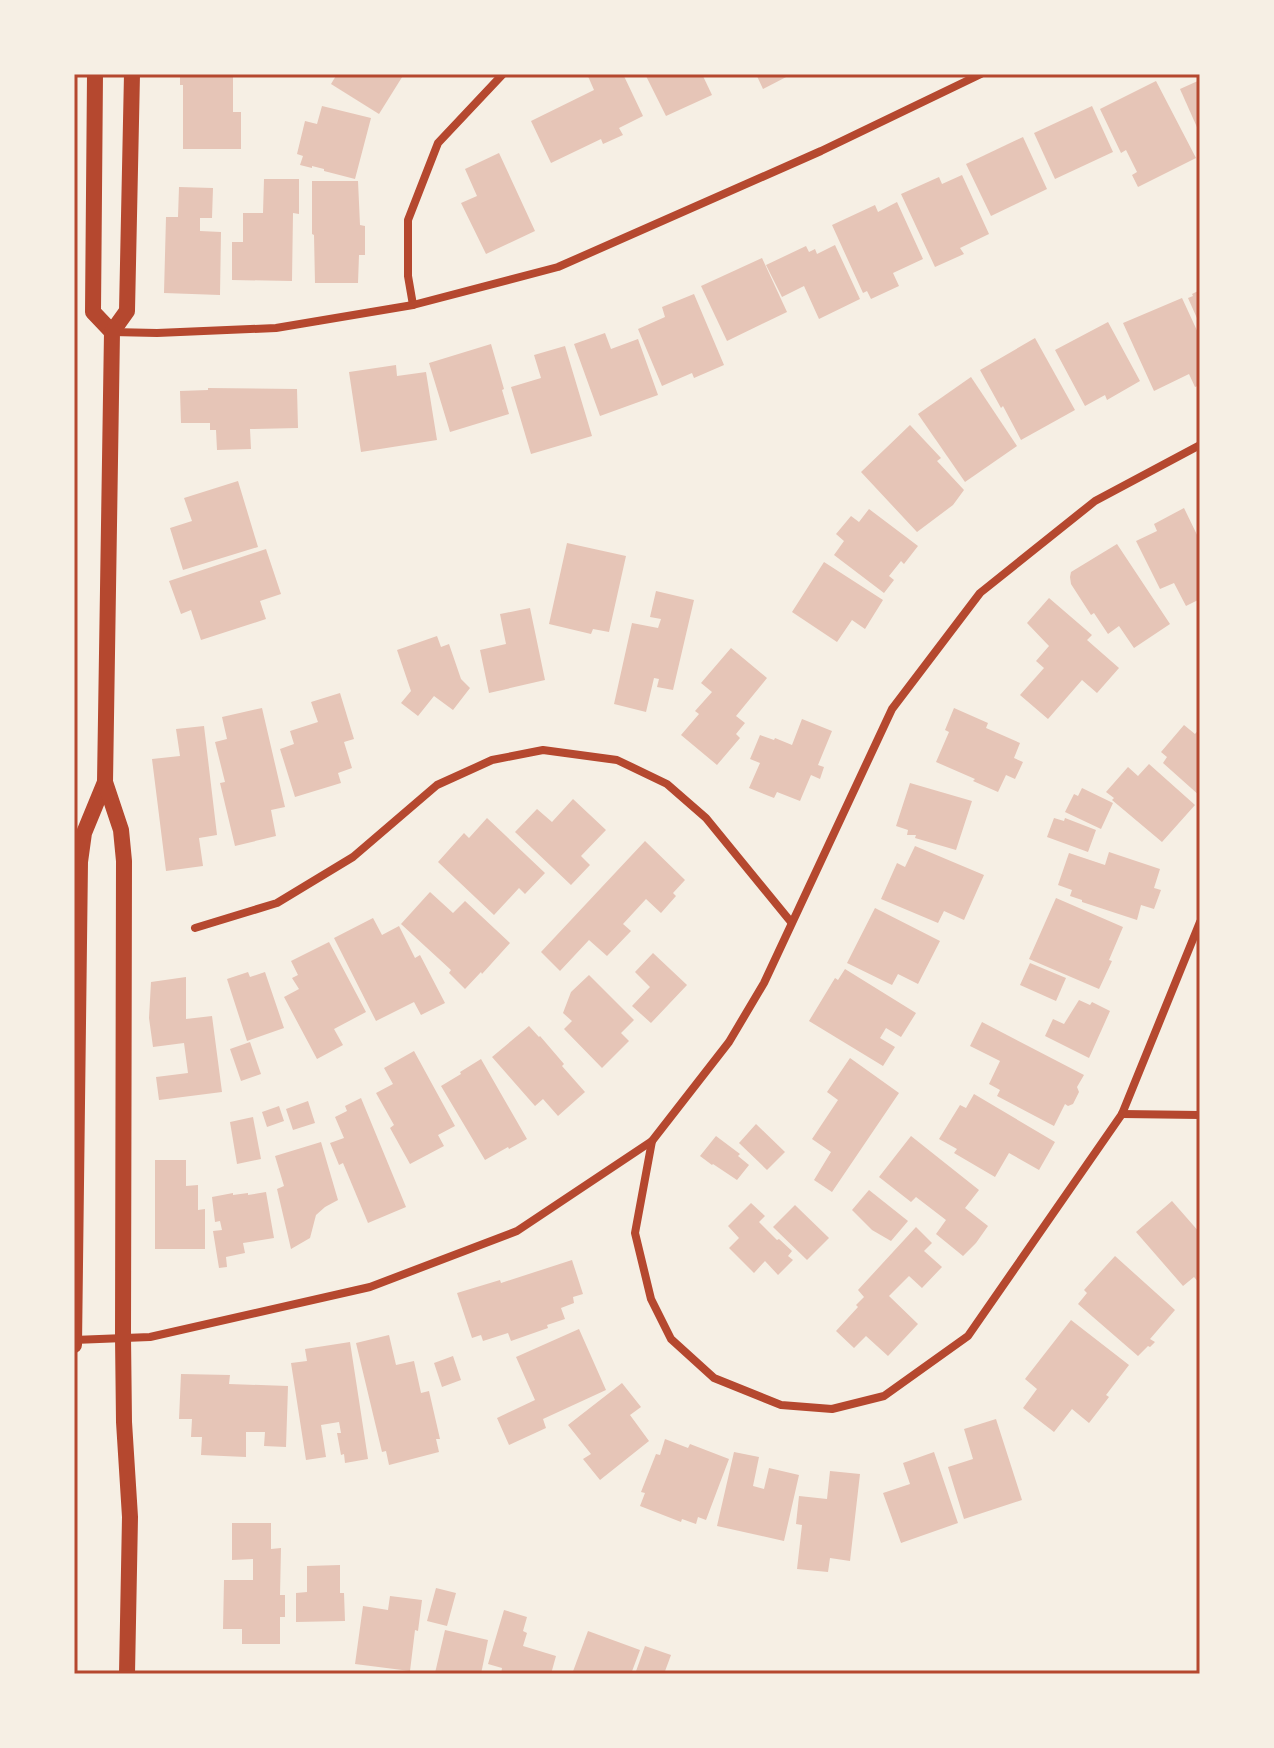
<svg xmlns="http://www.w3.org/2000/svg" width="1274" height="1748" font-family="'Sofia Sans Condensed',sans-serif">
<rect width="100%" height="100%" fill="#f6efe4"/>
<!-- building -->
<g fill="#e6c5b7">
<polygon points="180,74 233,74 233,112 241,112 241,149 183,149 183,85 180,85"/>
<polygon points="337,74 404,74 379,114 331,84"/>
<polygon points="587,74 623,74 643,116 619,128 623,135 603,144 601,139 551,163 531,121 594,90"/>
<polygon points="645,74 702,74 712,95 666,116"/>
<polygon points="756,74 792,74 763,89"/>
<polygon points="1200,80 1200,134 1180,89"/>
<polygon points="1156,81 1196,158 1138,187 1132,175 1137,172 1126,150 1121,153 1100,109"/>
<polygon points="322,106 371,118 355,179 324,171 324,169 312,166 312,168 300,165 303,156 297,154 305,121 317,124"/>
<polygon points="1092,106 1113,152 1055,179 1034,133"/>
<polygon points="1023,137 1047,189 991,216 966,164"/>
<polygon points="499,153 535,231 486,254 461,203 477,196 465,169"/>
<polygon points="962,175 989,234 960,248 964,254 935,267 901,194 939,177 942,184"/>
<polygon points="264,179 299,179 299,214 293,213 292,281 232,280 232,242 243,242 243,213 263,213"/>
<polygon points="312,181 358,181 360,225 365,226 365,255 359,255 358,283 315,283 314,235 312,234"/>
<polygon points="179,187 213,188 212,218 200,218 200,231 221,232 220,295 164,293 166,217 178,217"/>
<polygon points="897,202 923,259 893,273 899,286 871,299 867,291 863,293 832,225 875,205 878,212"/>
<polygon points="835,245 860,299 819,319 804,286 782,297 766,265 806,246 809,252 815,249 817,254"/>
<polygon points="762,258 787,312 727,341 701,286"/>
<polygon points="1200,290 1200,325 1188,298 1193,296 1192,294"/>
<polygon points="694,294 724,365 694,378 692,373 662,386 638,329 665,317 662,307"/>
<polygon points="1182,298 1200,337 1200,385 1195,387 1189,374 1154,391 1123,323"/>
<polygon points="1108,322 1140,381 1107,400 1105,395 1085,406 1055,350"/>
<polygon points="605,333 611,349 638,339 658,395 600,416 574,344"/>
<polygon points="1035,338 1075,410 1021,440 1003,406 1001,408 980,370"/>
<polygon points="491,344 504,389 502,390 509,414 450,432 429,363"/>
<polygon points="565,346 592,436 531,454 511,387 541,378 534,355"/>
<polygon points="396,365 397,376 426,372 437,440 361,452 349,372"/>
<polygon points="971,377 1017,446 965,482 918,414"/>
<polygon points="208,388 297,389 298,428 250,429 251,449 217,450 216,430 210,430 210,423 181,423 180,391 208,390"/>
<polygon points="910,425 941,458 937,461 964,490 953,505 917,532 861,472"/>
<polygon points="238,481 258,547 183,570 170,528 192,521 184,498"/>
<polygon points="1184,508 1200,541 1200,599 1186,606 1174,583 1160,589 1136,541 1157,531 1154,524"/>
<polygon points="869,509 918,546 904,564 901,561 889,576 894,580 884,593 834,555 844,541 836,534 851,516 859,522"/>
<polygon points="567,543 626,556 609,632 593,629 591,634 549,624"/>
<polygon points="1117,544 1170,624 1134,648 1119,626 1108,634 1094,613 1091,615 1071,584 1070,577 1071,572"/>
<polygon points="266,549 281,594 260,601 266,619 201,640 191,610 181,614 169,581"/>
<polygon points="824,562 883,600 865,629 852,620 837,642 792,612"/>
<polygon points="656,591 694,600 673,690 657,687 659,679 654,678 646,712 614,704 632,623 658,628 661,619 650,617"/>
<polygon points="1049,598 1092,635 1087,640 1119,668 1097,693 1082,680 1048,719 1020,695 1044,668 1036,661 1049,646 1027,623"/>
<polygon points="530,608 545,680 489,693 480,650 506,644 500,614"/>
<polygon points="437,636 441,647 449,644 461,679 470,688 453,710 434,696 418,716 401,703 411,691 397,650"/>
<polygon points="731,648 767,678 736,716 745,723 736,734 740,738 717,765 681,735 699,714 695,711 712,692 701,683"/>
<polygon points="340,693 354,739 344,742 352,768 338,773 341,783 295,797 280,749 294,744 290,731 318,722 311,702"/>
<polygon points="262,708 285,807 271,810 276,836 235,846 220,783 225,782 215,742 227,739 222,717"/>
<polygon points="954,708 988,723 986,728 1020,743 1014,758 1023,762 1015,779 1006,775 998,792 973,781 975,779 936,762 949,732 945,730"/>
<polygon points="802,719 832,731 818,765 824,767 820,779 811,775 800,801 777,792 774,798 749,788 760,763 750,759 760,735 774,740 775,738 792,745"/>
<polygon points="1184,725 1195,734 1200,728 1200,796 1163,763 1167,757 1161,752"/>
<polygon points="204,726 217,835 199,838 203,866 166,871 152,759 180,756 176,729"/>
<polygon points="1149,764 1195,805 1162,842 1112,800 1114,798 1106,792 1128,767 1138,776"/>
<polygon points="910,783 972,801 956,850 915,838 916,835 907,835 908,830 896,826"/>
<polygon points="1082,788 1113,803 1101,829 1065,812 1074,794 1078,796"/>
<polygon points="573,799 606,830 581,856 590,865 571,885 515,832 537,809 552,822"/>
<polygon points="487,818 545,873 525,894 519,888 494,915 438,862 464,833 469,838"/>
<polygon points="1054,818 1064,821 1065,818 1096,830 1088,852 1047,837"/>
<polygon points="645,841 685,880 673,893 676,896 661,913 646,899 623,924 631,931 607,956 589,940 560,971 541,952"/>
<polygon points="915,846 984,875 964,920 944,911 938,923 881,899 897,863 905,867"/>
<polygon points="1109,852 1160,869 1154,888 1161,890 1154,909 1141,905 1137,920 1082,902 1082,900 1070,896 1072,890 1058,885 1069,853 1105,865"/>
<polygon points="430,892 453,913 465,901 510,943 482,974 481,972 465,989 449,973 451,970 401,924"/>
<polygon points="1056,898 1123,927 1109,960 1112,961 1099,989 1029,959"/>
<polygon points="875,908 940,941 918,984 898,974 892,985 847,963"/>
<polygon points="373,918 382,935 399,926 415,958 420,955 445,1003 421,1015 414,1002 376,1021 334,938"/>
<polygon points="329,942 366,1012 334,1029 343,1045 317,1059 284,997 299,989 292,978 298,975 291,961"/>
<polygon points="653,953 687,985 651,1023 632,1006 650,987 635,972"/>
<polygon points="1030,963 1066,978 1056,1001 1020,985"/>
<polygon points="845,969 916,1013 901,1037 886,1028 880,1038 895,1047 883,1066 809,1021 835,978 838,980"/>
<polygon points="248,972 250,977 265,972 284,1028 247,1041 227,979"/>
<polygon points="589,975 634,1020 621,1033 629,1041 602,1068 564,1029 572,1021 563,1013 571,992"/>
<polygon points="186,977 186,1019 212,1016 222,1092 159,1100 156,1077 188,1073 184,1043 153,1047 149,1018 151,982"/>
<polygon points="1079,1000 1090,1005 1092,1002 1110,1011 1089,1058 1045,1036 1053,1019 1064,1024"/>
<polygon points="982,1022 1084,1075 1077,1087 1079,1092 1073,1104 1068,1106 1065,1104 1054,1126 997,1096 1000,1090 989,1084 1000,1061 970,1046"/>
<polygon points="529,1026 539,1037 540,1036 564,1064 562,1066 585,1092 558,1116 543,1099 535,1106 492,1057"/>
<polygon points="250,1042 261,1074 241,1081 230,1049"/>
<polygon points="414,1051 455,1126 438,1135 444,1146 410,1164 390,1128 394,1125 376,1093 393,1084 384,1068"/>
<polygon points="850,1058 899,1093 832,1192 814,1180 831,1152 812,1139 838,1100 827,1092"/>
<polygon points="481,1059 527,1139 509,1149 508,1147 485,1160 441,1086 461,1074 460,1072"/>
<polygon points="974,1094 1055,1142 1039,1170 1009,1153 995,1177 954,1153 957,1149 939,1139 960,1105 966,1108"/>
<polygon points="361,1098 406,1207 368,1223 343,1163 339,1165 330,1143 344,1138 335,1117 347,1111 345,1106"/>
<polygon points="308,1101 315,1123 293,1130 286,1109"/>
<polygon points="279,1106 284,1121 267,1127 262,1112"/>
<polygon points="253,1117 261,1159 237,1164 230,1122"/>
<polygon points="756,1124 785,1152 767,1170 739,1143"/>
<polygon points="716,1136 740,1154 738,1156 749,1165 737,1180 713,1164 712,1165 700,1156"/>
<polygon points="911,1136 979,1190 965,1208 988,1226 976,1243 963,1256 936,1234 946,1220 916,1197 911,1202 879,1177"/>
<polygon points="321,1142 338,1200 325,1207 316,1215 310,1238 291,1249 277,1189 284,1186 275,1156"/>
<polygon points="155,1160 186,1160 186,1186 198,1185 198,1210 205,1209 205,1249 155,1249"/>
<polygon points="869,1190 908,1221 891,1241 872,1230 852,1210"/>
<polygon points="266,1192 274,1238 243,1243 245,1253 226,1257 227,1267 219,1268 213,1231 222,1230 220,1221 215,1222 212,1197 233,1193 233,1195 248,1193 248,1195"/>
<polygon points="1172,1201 1200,1233 1200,1284 1194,1277 1183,1286 1136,1232"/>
<polygon points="751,1203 765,1216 759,1222 777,1240 779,1239 792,1251 788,1256 793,1260 778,1275 765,1261 754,1273 729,1248 739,1238 728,1226"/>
<polygon points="795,1205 829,1238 807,1260 773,1227"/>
<polygon points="916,1227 932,1243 924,1251 942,1267 922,1288 909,1276 889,1296 918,1324 888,1356 866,1336 854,1348 836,1331 858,1307 856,1305 864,1297 858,1290"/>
<polygon points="1115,1256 1175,1310 1150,1339 1155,1342 1150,1347 1148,1346 1138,1356 1078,1304 1087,1293 1084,1290"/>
<polygon points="572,1260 583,1294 573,1297 574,1303 561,1308 565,1319 547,1325 548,1328 511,1341 508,1333 483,1341 481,1335 472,1338 457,1293 500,1280 501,1283"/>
<polygon points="1071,1320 1129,1365 1106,1395 1109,1397 1089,1423 1072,1409 1054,1432 1023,1408 1037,1389 1025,1379"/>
<polygon points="579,1329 606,1390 543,1419 546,1428 509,1445 497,1418 535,1400 516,1357"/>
<polygon points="389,1335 396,1365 414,1361 421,1393 429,1391 440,1439 436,1439 439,1452 389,1465 386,1451 382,1452 356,1343"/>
<polygon points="350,1342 368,1459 345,1463 344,1454 341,1455 337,1433 341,1433 339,1422 321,1425 326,1457 306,1460 291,1363 307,1361 305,1349"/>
<polygon points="453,1356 461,1380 442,1387 434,1363"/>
<polygon points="181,1374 230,1375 229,1384 288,1386 286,1447 264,1446 265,1432 246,1432 246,1457 201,1455 202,1437 191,1437 192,1419 179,1419"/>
<polygon points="622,1383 641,1407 630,1415 649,1441 600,1480 583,1459 591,1454 568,1425"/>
<polygon points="996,1419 1022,1500 964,1519 948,1467 973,1459 964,1429"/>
<polygon points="665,1439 688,1448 690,1444 729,1459 706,1520 698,1517 696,1524 682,1519 681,1522 640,1506 645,1493 641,1492 656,1454 660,1455"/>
<polygon points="734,1452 759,1457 753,1486 764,1489 769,1468 799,1475 784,1541 717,1526"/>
<polygon points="934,1452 958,1523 901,1543 883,1493 910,1484 903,1463"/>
<polygon points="830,1471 860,1474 850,1561 830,1558 828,1572 797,1569 802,1525 796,1524 799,1496 827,1499"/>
<polygon points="232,1523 271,1523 271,1549 281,1548 280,1595 285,1595 285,1617 280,1617 280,1644 242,1644 242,1629 223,1629 224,1580 253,1580 253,1559 232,1560"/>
<polygon points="340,1565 340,1593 344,1593 345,1621 296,1622 296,1593 307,1592 307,1566"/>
<polygon points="436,1588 456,1593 447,1626 427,1621"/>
<polygon points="390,1596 422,1600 418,1631 415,1630 410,1671 355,1664 363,1606 388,1610"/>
<polygon points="504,1610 527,1617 523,1631 527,1633 523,1646 556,1656 551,1674 501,1674 502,1668 488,1664"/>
<polygon points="445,1630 488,1640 481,1674 435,1673"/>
<polygon points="588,1631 640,1650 631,1674 572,1674"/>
<polygon points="645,1646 671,1655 664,1674 635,1674"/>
</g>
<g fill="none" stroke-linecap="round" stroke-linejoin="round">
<!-- minor -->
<g stroke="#b5482f" stroke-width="8">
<polyline points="413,305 408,276 408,220 438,143 503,74"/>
<polyline points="112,332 157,333 276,328 413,305 558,267 821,151 981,74"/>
<polyline points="1200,445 1095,501 980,593 892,709 764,983 729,1042 652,1141 635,1233 651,1299 671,1339 714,1378 781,1405 832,1409 884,1396 968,1336 1122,1114 1200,922"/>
<polyline points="195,928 277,903 353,857 437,785 492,760 543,750 617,760 667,784 706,818 791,922"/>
<polyline points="1122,1114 1200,1115"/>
<polyline points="74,1340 150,1337 370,1287 517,1231 652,1141"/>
</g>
<!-- secondary -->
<g stroke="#b5482f" stroke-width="16">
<polyline points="95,74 93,312 112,332"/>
<polyline points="74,1345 80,862 84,833 105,782"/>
<polyline points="127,1674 130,1517 124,1422 123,1337 124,861 121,830 105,782 112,332 127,311 132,74"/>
</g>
</g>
<!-- border -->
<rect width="1274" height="1748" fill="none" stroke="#f6efe4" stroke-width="152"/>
<rect x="76" y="76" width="1122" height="1596" fill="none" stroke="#b5482f" stroke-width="3"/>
</svg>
